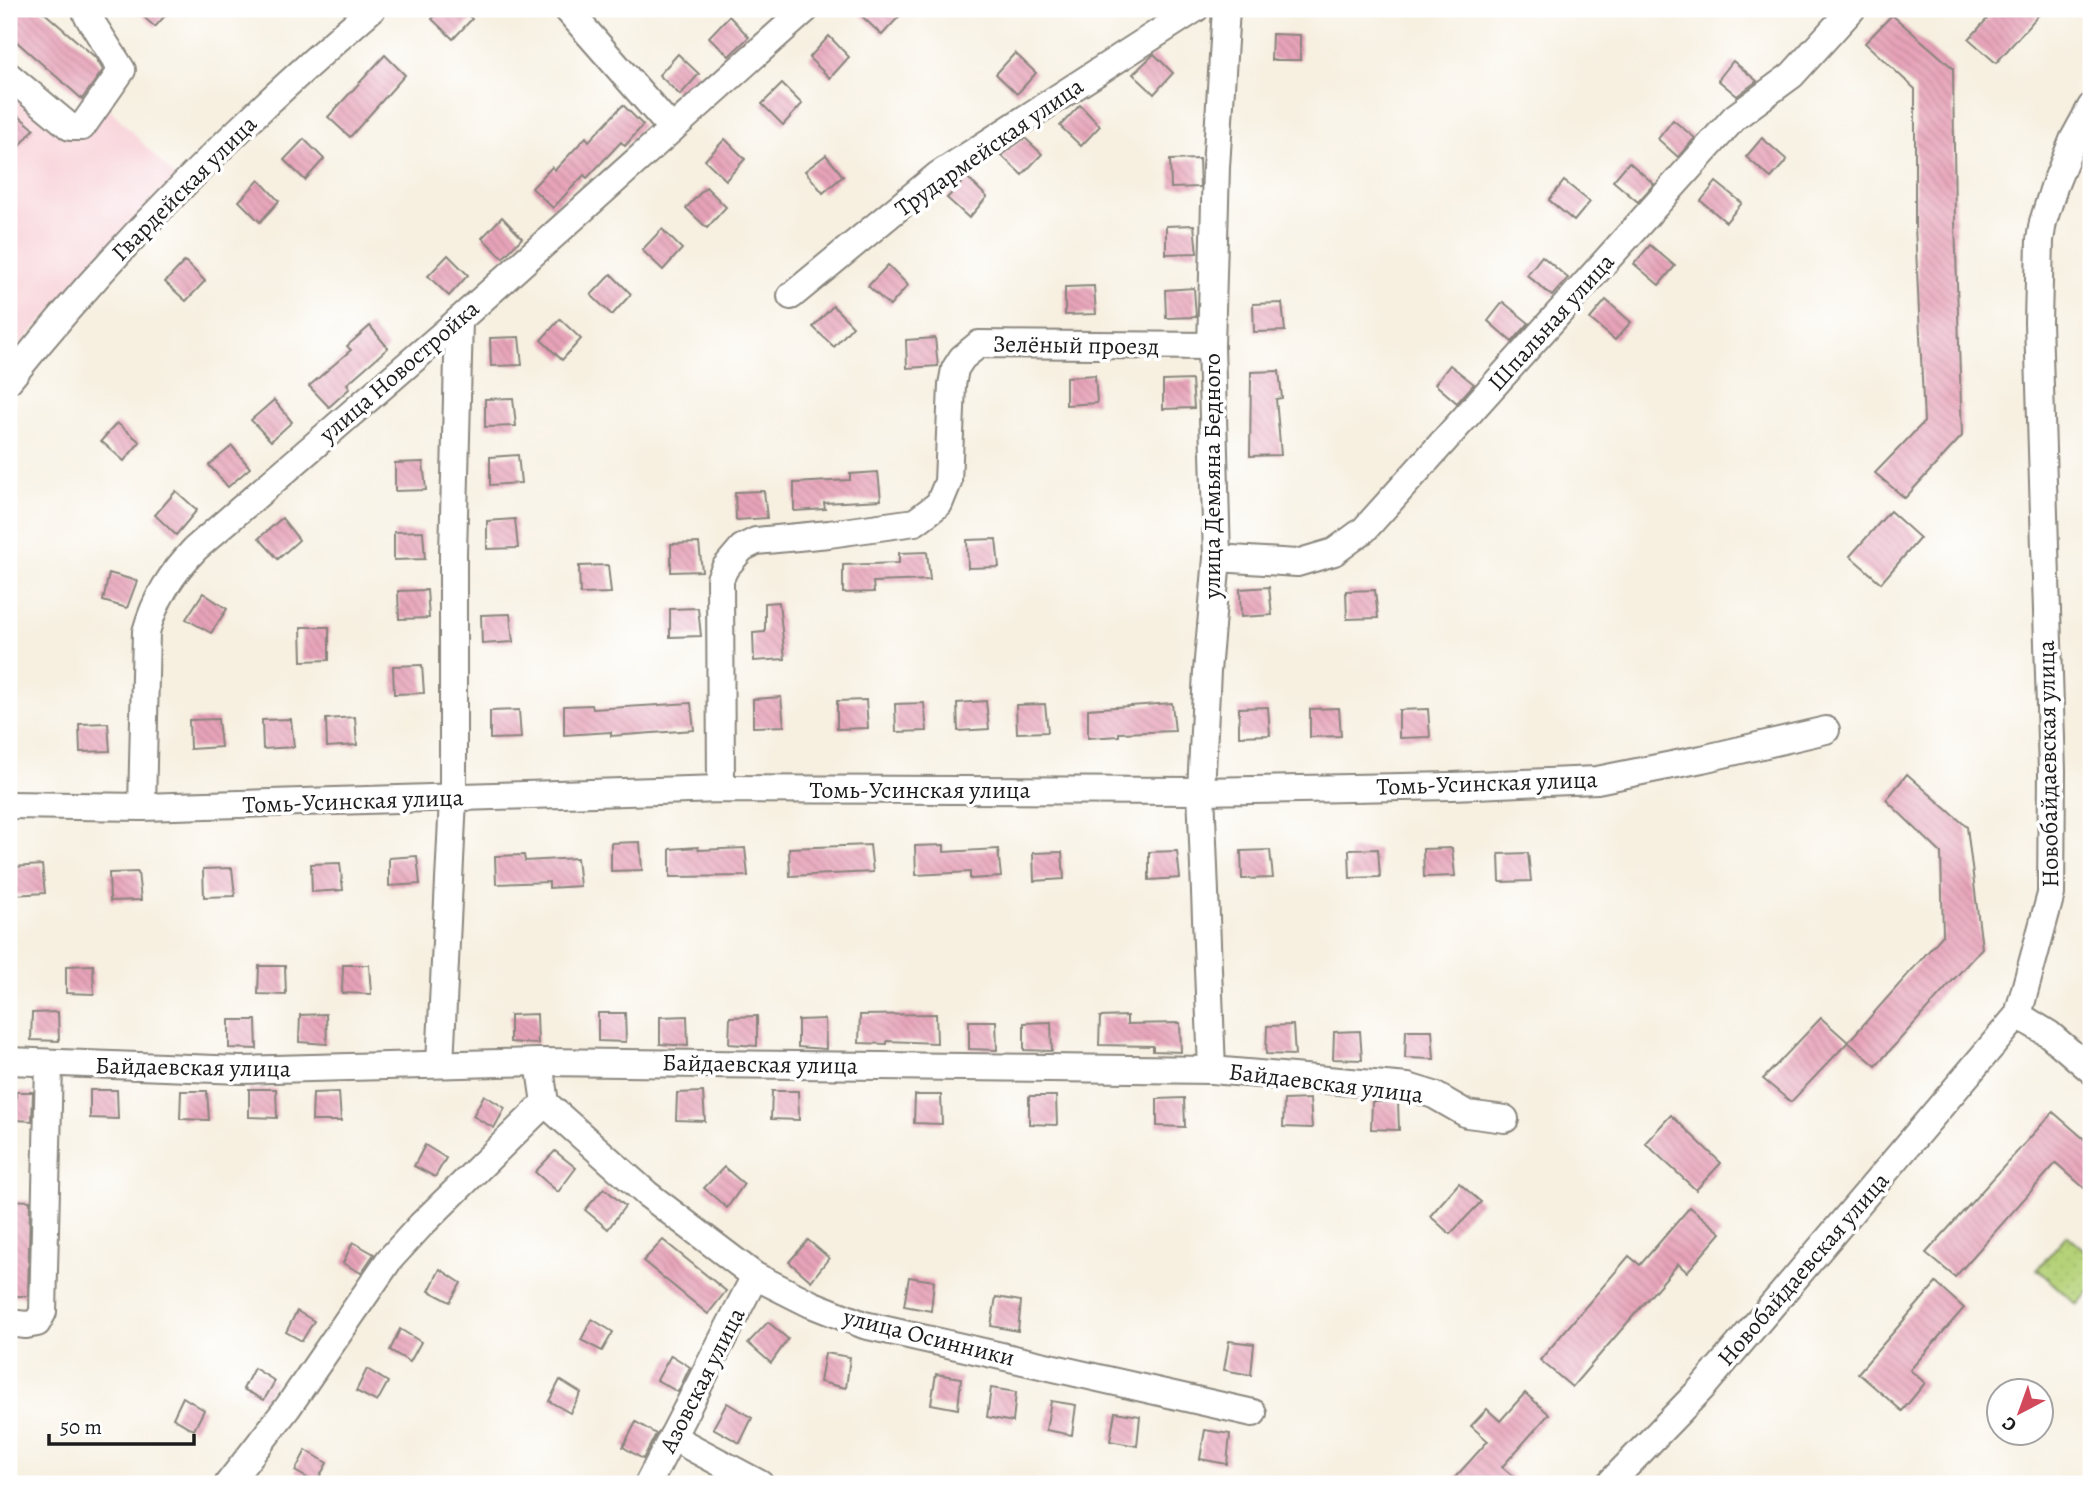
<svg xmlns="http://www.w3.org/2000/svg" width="2100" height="1493" font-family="Alegreya,serif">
<defs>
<pattern id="park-dots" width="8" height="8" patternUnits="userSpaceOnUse" patternTransform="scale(1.75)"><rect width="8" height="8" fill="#b5d278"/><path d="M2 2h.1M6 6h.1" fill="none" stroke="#9bb467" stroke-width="1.8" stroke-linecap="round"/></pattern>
<pattern id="building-back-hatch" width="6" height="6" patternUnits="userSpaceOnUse" patternTransform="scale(1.75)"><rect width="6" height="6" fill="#e7a3b9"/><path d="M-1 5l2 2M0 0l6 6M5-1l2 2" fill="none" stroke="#c68c9e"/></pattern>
</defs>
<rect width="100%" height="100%" fill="#fff"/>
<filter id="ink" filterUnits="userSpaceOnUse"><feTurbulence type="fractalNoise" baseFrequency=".0143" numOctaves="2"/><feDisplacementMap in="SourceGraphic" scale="14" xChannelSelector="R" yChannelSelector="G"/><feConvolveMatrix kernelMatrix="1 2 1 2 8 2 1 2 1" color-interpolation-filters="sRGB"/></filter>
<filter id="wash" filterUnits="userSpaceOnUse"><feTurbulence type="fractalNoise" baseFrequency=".00686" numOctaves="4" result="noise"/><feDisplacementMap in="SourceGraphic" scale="28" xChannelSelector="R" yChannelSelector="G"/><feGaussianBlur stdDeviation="1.57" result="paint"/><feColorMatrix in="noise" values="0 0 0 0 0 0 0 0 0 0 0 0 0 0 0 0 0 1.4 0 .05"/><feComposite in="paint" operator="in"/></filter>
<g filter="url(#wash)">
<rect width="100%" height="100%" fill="#f7f0e1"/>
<!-- built -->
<polygon fill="#f7cfd5" points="9,76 75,134 105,104 177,179 9,356"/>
<!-- park -->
<polygon fill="url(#park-dots)" stroke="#68774a" stroke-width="2" points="2067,1235 2091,1256 2091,1289 2077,1305 2037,1269"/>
<g id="blocks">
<!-- building -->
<g fill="url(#building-back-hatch)">
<polygon points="9,9 40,9 95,57 103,70 82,99 9,35"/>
<polygon points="135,9 171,9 155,27"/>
<polygon points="442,9 462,9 472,19 453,39 432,19"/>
<polygon points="854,9 906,9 882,35"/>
<polygon points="1996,9 2044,9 1996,63 1969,39"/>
<polygon points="1892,15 1953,68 1955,222 1962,436 1905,498 1875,473 1924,422 1915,226 1915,89 1865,43"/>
<polygon points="729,16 749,37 729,56 709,37"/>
<polygon points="1272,34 1300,35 1300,60 1271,60"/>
<polygon points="829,36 849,57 830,78 809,58"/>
<polygon points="1015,53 1036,73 1017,94 996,74"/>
<polygon points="678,54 699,74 680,95 659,75"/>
<polygon points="1154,54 1173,73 1154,94 1133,74"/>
<polygon points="385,55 405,75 350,137 328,117"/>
<polygon points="1733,61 1757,81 1737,96 1718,80"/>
<polygon points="782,84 802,104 783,125 762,104"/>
<polygon points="623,105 643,125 625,146 621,142 587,178 584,175 553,208 532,188 552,167 555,170 586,137 589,141"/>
<polygon points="1080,105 1100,126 1081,146 1060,126"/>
<polygon points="9,108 34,129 9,159"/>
<polygon points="1673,120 1695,138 1678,157 1658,139"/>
<polygon points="1025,138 1042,154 1022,175 1001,155"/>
<polygon points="1762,138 1787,160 1771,178 1746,157"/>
<polygon points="304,139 324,159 305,180 284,160"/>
<polygon points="725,139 745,159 726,180 705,160"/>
<polygon points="826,155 843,176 823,193 805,171"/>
<polygon points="1199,159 1200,187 1171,188 1170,160"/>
<polygon points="1629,162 1654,184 1638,202 1613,181"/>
<polygon points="967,177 987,197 969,218 947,198"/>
<polygon points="259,180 279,201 260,222 239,201"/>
<polygon points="1564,181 1590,202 1574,221 1549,200"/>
<polygon points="1716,182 1742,203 1726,222 1701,201"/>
<polygon points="706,187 726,207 707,228 686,208"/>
<polygon points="502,217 522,238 503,258 482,238"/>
<polygon points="1194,225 1197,253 1166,254 1166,226"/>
<polygon points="662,229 682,249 663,270 642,250"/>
<polygon points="1650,245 1675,266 1659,285 1634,264"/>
<polygon points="448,255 468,275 449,296 428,276"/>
<polygon points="1542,256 1568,278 1552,296 1527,275"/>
<polygon points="185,261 205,281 186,301 165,282"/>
<polygon points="888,265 908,285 890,306 868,286"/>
<polygon points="611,274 631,294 612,315 591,295"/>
<polygon points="1094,286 1096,314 1065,315 1065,287"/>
<polygon points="1194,288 1196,317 1166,318 1165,290"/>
<polygon points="1606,300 1631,322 1615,340 1590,319"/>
<polygon points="1503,302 1529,323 1512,342 1488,321"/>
<polygon points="1282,303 1285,331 1254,332 1253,304"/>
<polygon points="833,306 853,326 834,347 813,327"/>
<polygon points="560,319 581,339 562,360 541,340"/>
<polygon points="370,326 388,348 347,384 350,388 329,407 309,386 351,350 347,346"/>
<polygon points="519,337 522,365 491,366 490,338"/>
<polygon points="935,338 938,366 907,368 906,340"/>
<polygon points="1450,365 1474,384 1457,403 1435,384"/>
<polygon points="1279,371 1282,398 1276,399 1281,455 1250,456 1251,372"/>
<polygon points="1095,375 1097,403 1066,405 1066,377"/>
<polygon points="1192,380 1194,408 1163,409 1163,381"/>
<polygon points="513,398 516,426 485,427 485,399"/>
<polygon points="274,400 292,422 271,441 251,420"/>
<polygon points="117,423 140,442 124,461 101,441"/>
<polygon points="232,446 250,468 228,487 209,465"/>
<polygon points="518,455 521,483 490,485 490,457"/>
<polygon points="423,462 426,490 395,491 395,463"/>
<polygon points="878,472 881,500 824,503 825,509 794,511 794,483 850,480 850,474"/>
<polygon points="176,491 197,510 176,535 155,515"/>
<polygon points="764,491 767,518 736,520 735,492"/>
<polygon points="1890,511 1920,538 1881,583 1850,556"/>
<polygon points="282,518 299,540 278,559 259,538"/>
<polygon points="515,519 518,548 487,549 487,521"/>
<polygon points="423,531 425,559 394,560 394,532"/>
<polygon points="996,539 999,567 968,568 967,540"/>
<polygon points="699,543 702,571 671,572 671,544"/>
<polygon points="927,552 930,580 873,582 874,592 843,593 843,565 899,563 899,553"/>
<polygon points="608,565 611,593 580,594 579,566"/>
<polygon points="109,573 137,581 127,608 103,601"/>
<polygon points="1269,587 1272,615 1241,617 1240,589"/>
<polygon points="427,590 429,618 399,619 398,591"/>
<polygon points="1375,590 1378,618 1347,619 1346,591"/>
<polygon points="203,593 227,609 211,633 186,619"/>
<polygon points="779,602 785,659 754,661 753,633 765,632 765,603"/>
<polygon points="698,608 701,636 670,637 670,609"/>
<polygon points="510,614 513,642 482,644 481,615"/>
<polygon points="301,627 329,627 329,660 302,661"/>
<polygon points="422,665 424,693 394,694 393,666"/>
<polygon points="781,697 784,726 753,727 753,699"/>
<polygon points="866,700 868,728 837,729 837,701"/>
<polygon points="986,701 989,729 958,731 957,703"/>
<polygon points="691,703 694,730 611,736 611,732 564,735 564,706 592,705 593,709"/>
<polygon points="924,703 927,731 896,732 895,704"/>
<polygon points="1172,703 1175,731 1119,733 1119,736 1088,738 1088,709"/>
<polygon points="1045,704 1048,732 1017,733 1016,705"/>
<polygon points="1268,707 1270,735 1239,736 1239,708"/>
<polygon points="1339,708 1341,736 1310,737 1310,709"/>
<polygon points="1428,709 1430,737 1399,738 1399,710"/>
<polygon points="519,710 521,738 490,739 490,711"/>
<polygon points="355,717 357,745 327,747 326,719"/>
<polygon points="218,719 221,747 190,749 189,720"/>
<polygon points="291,719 294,747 263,749 262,720"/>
<polygon points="108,723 110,751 80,752 79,724"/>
<polygon points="1907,774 1967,827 1982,948 1876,1066 1848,1042 1943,935 1941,853 1886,800"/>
<polygon points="640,842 642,870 611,871 611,843"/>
<polygon points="870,845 873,872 790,876 789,848"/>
<polygon points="944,845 944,852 998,849 1001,877 970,879 970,872 916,875 915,846"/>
<polygon points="698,847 699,850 745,848 748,876 670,877 670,849"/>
<polygon points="1452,848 1455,876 1424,877 1423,849"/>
<polygon points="1378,849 1380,877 1350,878 1349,850"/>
<polygon points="1270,850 1273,878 1242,879 1241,851"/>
<polygon points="1177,851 1180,878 1149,880 1149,852"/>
<polygon points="1062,852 1064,879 1034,881 1033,853"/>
<polygon points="1528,853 1531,881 1500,882 1499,854"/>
<polygon points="524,855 525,861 577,858 580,886 549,888 549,882 496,884 495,856"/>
<polygon points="417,856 420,884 389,886 389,858"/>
<polygon points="340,863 343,890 312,892 311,864"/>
<polygon points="42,865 45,893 14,895 13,867"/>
<polygon points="232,868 235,896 204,897 203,869"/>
<polygon points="138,872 141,900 110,901 109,873"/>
<polygon points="93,965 94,994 66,993 66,966"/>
<polygon points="343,965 369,965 371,994 342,993"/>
<polygon points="259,966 285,966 286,995 258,994"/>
<polygon points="58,1012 59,1041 31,1040 32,1013"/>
<polygon points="598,1013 625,1013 626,1042 598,1041"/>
<polygon points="326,1014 327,1044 299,1042 300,1015"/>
<polygon points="537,1014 538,1044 510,1042 510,1015"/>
<polygon points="936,1014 937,1043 887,1041 887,1044 859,1043 860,1015"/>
<polygon points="687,1016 688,1046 660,1044 660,1017"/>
<polygon points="757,1016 757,1046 729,1044 730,1017"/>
<polygon points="1127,1016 1127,1024 1180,1023 1181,1052 1153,1051 1153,1046 1099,1045 1100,1017"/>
<polygon points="1821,1018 1848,1042 1791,1102 1763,1079"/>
<polygon points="825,1019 826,1049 798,1047 798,1020"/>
<polygon points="229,1020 256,1020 257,1049 229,1048"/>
<polygon points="969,1021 996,1021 997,1050 969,1049"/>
<polygon points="1051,1022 1052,1051 1024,1050 1024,1023"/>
<polygon points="1293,1025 1295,1055 1266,1054 1267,1026"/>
<polygon points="1406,1030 1432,1030 1434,1059 1405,1058"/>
<polygon points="1360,1031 1362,1060 1333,1059 1334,1032"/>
<polygon points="249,1089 276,1089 277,1118 249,1117"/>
<polygon points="90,1090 117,1090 118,1119 90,1118"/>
<polygon points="181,1091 207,1091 209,1120 180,1119"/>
<polygon points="772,1091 798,1091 799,1120 771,1119"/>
<polygon points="16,1092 33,1092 32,1121 16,1120"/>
<polygon points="339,1092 341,1121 312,1121 313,1093"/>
<polygon points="703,1092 705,1121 676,1120 677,1093"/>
<polygon points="484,1095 505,1108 494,1128 473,1116"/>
<polygon points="915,1095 941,1095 942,1124 914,1123"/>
<polygon points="1029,1096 1056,1096 1057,1125 1029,1124"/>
<polygon points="1184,1098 1185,1127 1157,1126 1157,1099"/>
<polygon points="1310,1099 1312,1128 1283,1127 1284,1100"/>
<polygon points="1372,1102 1398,1102 1399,1130 1371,1129"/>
<polygon points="2053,1112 2091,1145 2091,1194 2056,1163 1955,1277 1926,1253"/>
<polygon points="1671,1115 1721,1163 1696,1190 1645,1143"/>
<polygon points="425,1145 446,1158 435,1177 414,1166"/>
<polygon points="555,1151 576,1168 558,1192 535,1172"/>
<polygon points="724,1167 744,1184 727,1208 704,1188"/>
<polygon points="1459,1183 1481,1202 1450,1234 1430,1216"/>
<polygon points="604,1188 625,1206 608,1229 585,1210"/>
<polygon points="9,1200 30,1201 28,1296 9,1296"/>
<polygon points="1690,1207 1721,1233 1687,1272 1678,1264 1572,1387 1540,1360 1629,1256 1640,1265"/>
<polygon points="663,1240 726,1291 708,1314 643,1261"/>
<polygon points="808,1240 829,1258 811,1281 789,1262"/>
<polygon points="353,1242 374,1254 361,1273 343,1263"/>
<polygon points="440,1269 461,1283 450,1302 429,1291"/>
<polygon points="909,1277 934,1281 931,1311 904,1306"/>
<polygon points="1936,1283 1964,1308 1910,1370 1925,1383 1902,1411 1858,1373"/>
<polygon points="996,1297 1021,1301 1018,1331 991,1326"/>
<polygon points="297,1311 314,1321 302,1341 286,1332"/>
<polygon points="592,1319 613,1332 602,1351 581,1340"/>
<polygon points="768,1322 788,1339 771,1363 748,1343"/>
<polygon points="400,1329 421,1342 410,1362 390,1350"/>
<polygon points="1229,1341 1254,1344 1251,1375 1224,1370"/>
<polygon points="825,1353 850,1357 846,1388 820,1382"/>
<polygon points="671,1355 690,1367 678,1392 657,1380"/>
<polygon points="254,1368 275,1381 264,1400 243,1389"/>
<polygon points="367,1369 388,1382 377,1402 356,1391"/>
<polygon points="936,1374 961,1378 958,1409 931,1404"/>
<polygon points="560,1380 581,1393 570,1413 549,1401"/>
<polygon points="991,1388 1016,1392 1013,1422 987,1417"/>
<polygon points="1525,1393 1549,1414 1502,1467 1522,1484 1449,1484 1488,1441 1471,1426 1487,1409 1500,1421"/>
<polygon points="183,1397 204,1410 194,1430 173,1418"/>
<polygon points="1051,1401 1076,1405 1072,1435 1046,1430"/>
<polygon points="727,1403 752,1418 740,1443 713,1428"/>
<polygon points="1115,1412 1140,1416 1137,1446 1110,1441"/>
<polygon points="636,1422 656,1434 643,1459 623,1447"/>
<polygon points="1205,1430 1230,1434 1227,1464 1200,1459"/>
<polygon points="306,1450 327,1463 316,1483 295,1471"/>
</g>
</g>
</g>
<g filter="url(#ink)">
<use href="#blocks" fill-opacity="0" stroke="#8a867e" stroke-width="2"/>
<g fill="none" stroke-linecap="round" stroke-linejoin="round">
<defs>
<g id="minor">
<polyline points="567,9 672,129"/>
<polyline points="9,76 70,127 82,127 122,70 87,15"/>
<polyline points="791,296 938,175 1195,9"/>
<path d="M9,380C117,245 241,122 372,9"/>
<polyline points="1217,558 1297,563 1334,552 1364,530 1735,117 1792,75 1852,9"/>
<polyline points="721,789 720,579 725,568 742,548 756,541 829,534 915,522 939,504 948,482 952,385 955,369 962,358 979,344 1211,346"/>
<polyline points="9,805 142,807 721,789 1201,791 1452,786 1597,780 1702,759 1826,730"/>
<path d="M142,807L146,632C155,599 171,574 195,549L459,320L806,9"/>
<polyline points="2018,1015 2049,1034 2091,1070"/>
<polyline points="9,1061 241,1070 539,1062 1212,1070 1408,1087 1434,1095 1467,1114 1505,1119"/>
<polyline points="539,1062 545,1103 647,1194 755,1276 811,1304 864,1325 1253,1413"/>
<polyline points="440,1064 453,799 453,554 459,320"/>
<polyline points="1212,1070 1201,791 1207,671 1217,558 1211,346 1216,167 1226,9"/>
<polyline points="9,1323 26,1325 37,1323 43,1312 49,1064"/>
<polyline points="672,1437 760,1484"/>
<polyline points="228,1484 288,1407 389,1260 421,1225 545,1103"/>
<polyline points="648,1484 755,1276"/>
<polyline points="1609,1484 1702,1388 2018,1015 2051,894 2052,771 2038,322 2040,240 2043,222 2054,187 2073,140 2091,107"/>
</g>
</defs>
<!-- minor casing -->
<use href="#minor" stroke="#8a867e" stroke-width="30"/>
<!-- minor -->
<use href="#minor" stroke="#fff" stroke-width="26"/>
</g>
</g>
<g text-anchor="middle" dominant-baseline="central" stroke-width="7" stroke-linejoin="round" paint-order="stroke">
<!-- street labels -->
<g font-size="24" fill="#1c1c1c" stroke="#fff">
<text transform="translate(989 147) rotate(-35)">Трудармейская улица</text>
<text transform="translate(184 188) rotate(-45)">Гвардейская улица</text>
<text transform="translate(1551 322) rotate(-48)">Шпальная улица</text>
<text transform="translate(1076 345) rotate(1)">Зелёный проезд</text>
<text transform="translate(399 371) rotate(-41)">улица Новостройка</text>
<text transform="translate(1212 476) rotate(-90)">улица Демьяна Бедного</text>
<text transform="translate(2048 764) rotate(-91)">Новобайдаевская улица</text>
<text transform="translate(1487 783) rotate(-2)">Томь-Усинская улица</text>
<text x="920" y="790">Томь-Усинская улица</text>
<text transform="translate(353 801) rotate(-2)">Томь-Усинская улица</text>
<text transform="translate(760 1064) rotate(1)">Байдаевская улица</text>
<text transform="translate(193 1067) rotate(1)">Байдаевская улица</text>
<text transform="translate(1326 1083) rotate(7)">Байдаевская улица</text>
<text transform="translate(1803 1269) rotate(-49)">Новобайдаевская улица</text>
<text transform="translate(929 1337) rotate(14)">улица Осинники</text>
<text transform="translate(702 1380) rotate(-63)">Азовская улица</text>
</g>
</g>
<!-- margin -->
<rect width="2100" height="1493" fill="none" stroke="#fff" stroke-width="35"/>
<!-- north arrow -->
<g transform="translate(2020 1412) rotate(221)"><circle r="33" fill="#ffffff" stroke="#a4a4a4" stroke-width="2"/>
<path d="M0-5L12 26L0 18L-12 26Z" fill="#d1495b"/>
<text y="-10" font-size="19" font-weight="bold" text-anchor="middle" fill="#1c1c1c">С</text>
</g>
<!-- scale -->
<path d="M49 1434v10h145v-10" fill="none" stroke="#1c1c1c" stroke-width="3.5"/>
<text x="60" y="1434" font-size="21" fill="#1c1c1c" stroke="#ffffff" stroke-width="5" paint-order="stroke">50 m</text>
</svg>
